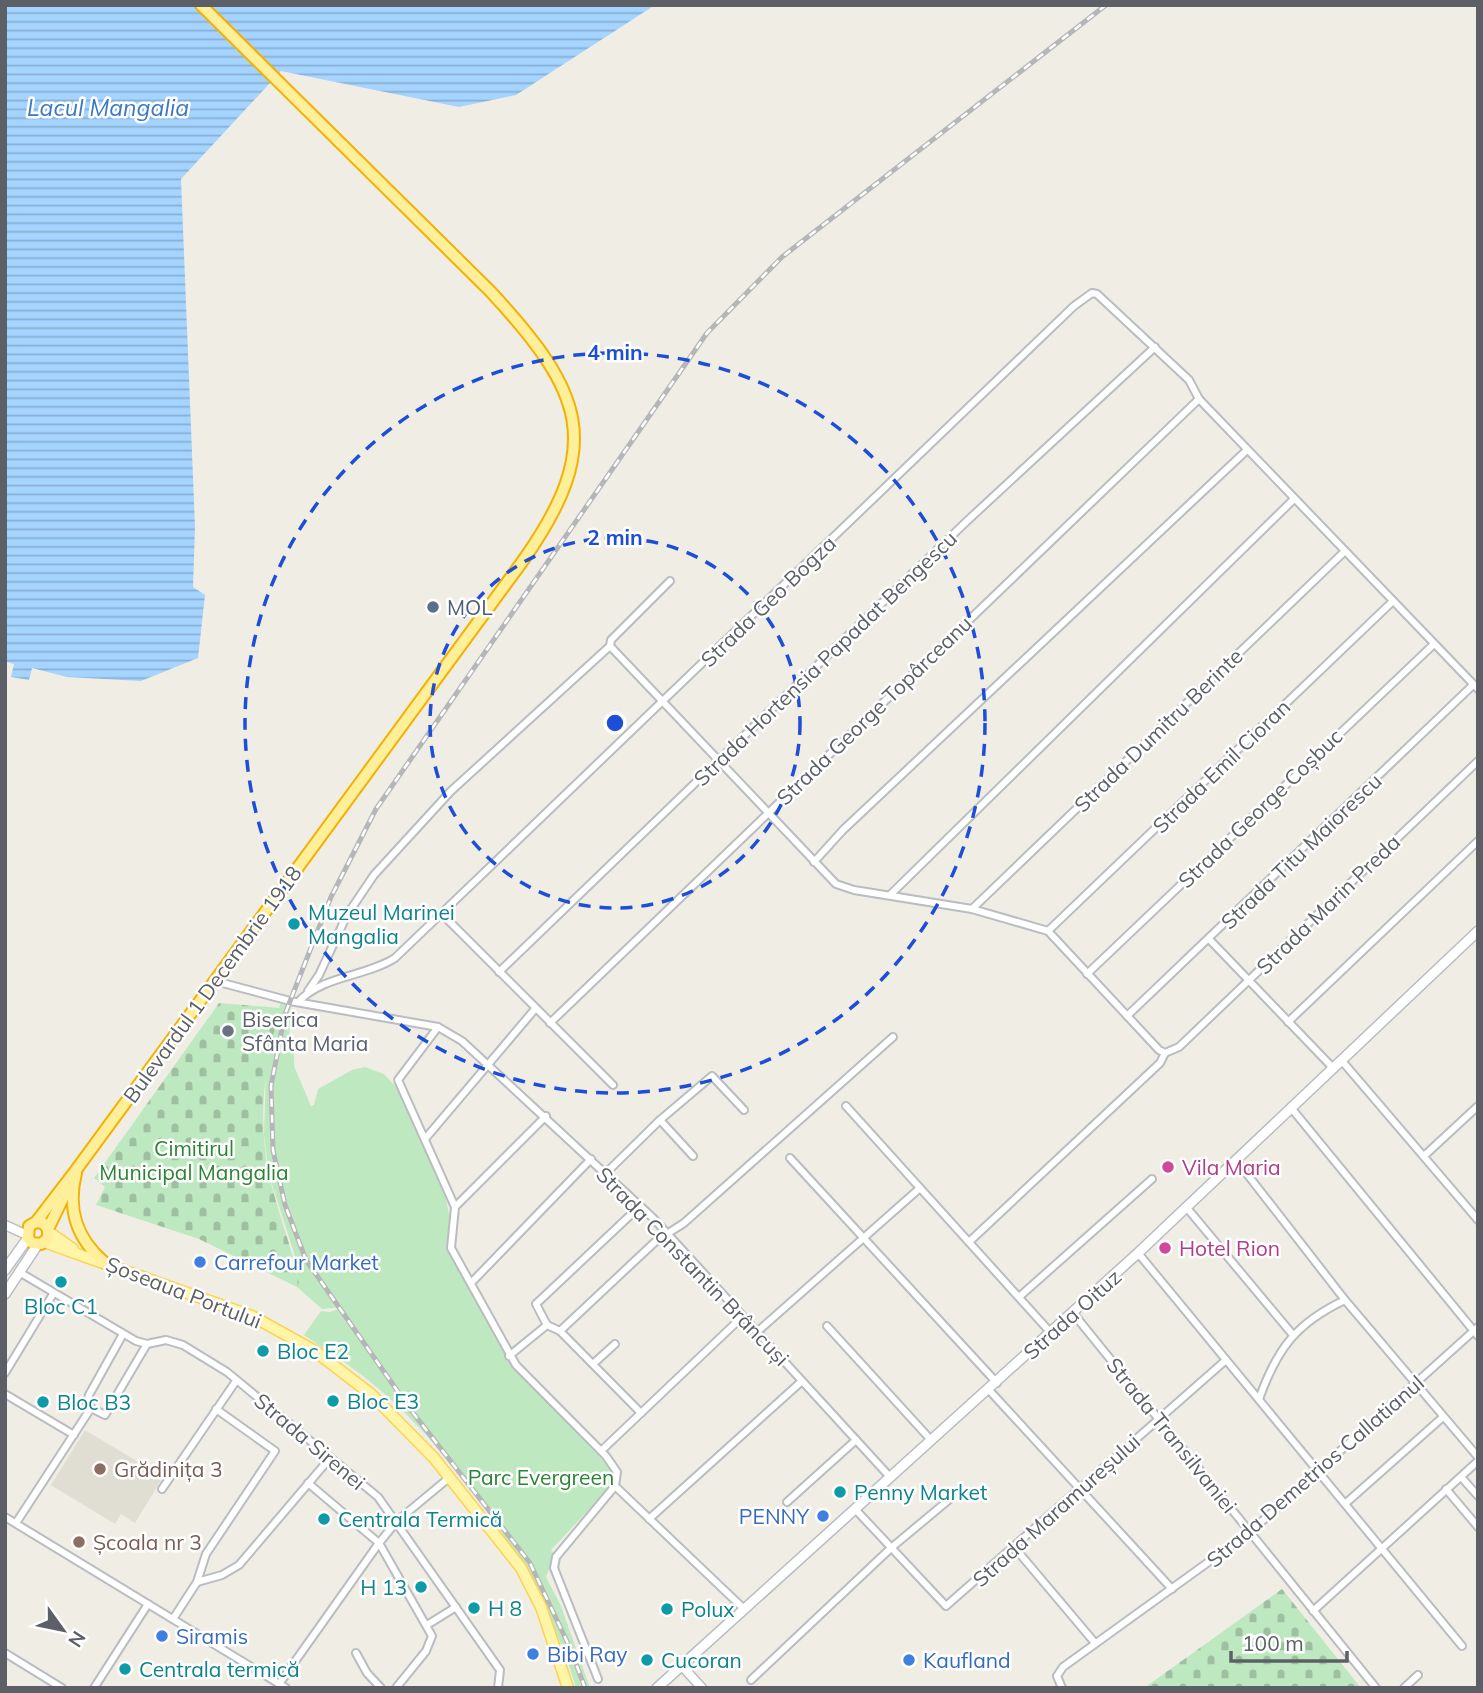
<svg xmlns="http://www.w3.org/2000/svg" width="1483" height="1693" font-family="Mulish,sans-serif">
<defs>
<pattern id="cemetery-stones" width="16" height="16" patternUnits="userSpaceOnUse" patternTransform="scale(1.75)"><rect width="16" height="16" fill="#bee9c0"/><path d="M2 7V4a2 2 0 0 1 4 0v3zM10 15v-3a2 2 0 0 1 4 0v3z" fill="#9ec0a0"/></pattern>
<pattern id="water-rules" width="6" height="5" patternUnits="userSpaceOnUse" patternTransform="scale(1.75)"><rect width="6" height="5" fill="#a4d4ff"/><path d="M0 2.5h6" fill="none" stroke="#89afd2"/></pattern>
</defs>
<rect width="100%" height="100%" fill="#f0ede4"/>
<!-- education -->
<polygon fill="#e0ddd2" points="85,1430 163,1477 135,1523 121,1514 115,1524 51,1485"/>
<!-- green -->
<path fill="#bee9c0" d="M280,1004L291,1006L289,1038H294V1066L311,1106L314,1105L318,1089L352,1070L365,1067L384,1074L398,1089L445,1194L451,1223L449,1249L512,1366L612,1470L614,1480L611,1486L551,1550L555,1554L546,1577L561,1606L590,1688H576C546,1582 458,1455 374,1385C352,1366 327,1351 304,1335L321,1311L330,1312L343,1307L322,1309L297,1287L299,1283L294,1253L269,1175L264,1135L266,1067Z"/>
<!-- cemetery -->
<g fill="url(#cemetery-stones)">
<path d="M219,1003L280,1008C265,1063 257,1118 269,1174C277,1211 292,1246 299,1283L297,1287L199,1239L96,1205L105,1187L94,1178Z"/>
<polygon points="1282,1589 1361,1688 1144,1688"/>
</g>
<!-- water -->
<polygon fill="url(#water-rules)" points="5,5 655,5 516,95 459,107 281,71 181,179 195,527 193,587 205,595 198,658 141,681 67,677 32,668 29,680 11,677 14,664 7,662 5,666"/>
<g fill="none" stroke-linecap="round" stroke-linejoin="round">
<defs>
<g id="minor">
<polyline points="610,646 611,640 670,581"/>
<polyline points="814,862 843,830 1247,450"/>
<polyline points="890,895 1294,499"/>
<polyline points="972,909 1344,552"/>
<polyline points="441,913 613,1085"/>
<polyline points="1048,931 1393,601"/>
<polyline points="1209,939 1334,1069"/>
<polyline points="499,972 967,521 1155,347"/>
<polyline points="1087,974 1434,644"/>
<polyline points="215,981 290,1001 438,1027 462,1041 653,1218 890,1477"/>
<polyline points="308,991 319,975 347,915 374,875 451,791 610,646 836,884 854,890 972,909 1048,931 1159,1050 1165,1053 1179,1047 1478,761"/>
<path d="M298,1002C324,975 365,977 395,958L1074,306L1092,293L1097,294L1189,380L1199,399L1478,689"/>
<polyline points="1127,1016 1473,685"/>
<polyline points="1288,1022 1478,841"/>
<polyline points="550,1023 1199,399"/>
<polyline points="438,1027 398,1080 455,1207"/>
<polyline points="1342,1061 1478,1220"/>
<polyline points="846,1106 1051,1333"/>
<polyline points="1292,1109 1478,1336"/>
<polyline points="546,1116 455,1207 451,1248 516,1365 606,1456 617,1472 615,1486 556,1557 554,1568 598,1679"/>
<polyline points="660,1120 693,1156"/>
<polyline points="425,1139 535,1009"/>
<polyline points="1424,1156 1478,1106"/>
<polyline points="790,1158 997,1383"/>
<polyline points="1237,1161 1345,1300 1478,1457"/>
<polyline points="606,1173 660,1120 712,1076 744,1110"/>
<polyline points="1187,1208 1293,1335"/>
<polyline points="969,1242 1160,1063 1165,1053"/>
<polyline points="1138,1253 1462,1646"/>
<polyline points="19,1272 136,1341 147,1344 166,1340 183,1345 227,1372 378,1497 500,1670 498,1688"/>
<polyline points="471,1283 591,1159"/>
<polyline points="1019,1297 1152,1179"/>
<polyline points="1073,1313 1376,1688"/>
<polyline points="547,1325 536,1304 640,1206"/>
<polyline points="547,1325 560,1331 641,1413"/>
<polyline points="827,1326 931,1440"/>
<polyline points="560,1331 656,1241 684,1223 893,1037"/>
<polyline points="757,1332 920,1188"/>
<polyline points="123,1334 89,1395 87,1403 91,1408 105,1415 147,1344"/>
<polyline points="509,1356 547,1325"/>
<polyline points="593,1364 615,1344"/>
<polyline points="5,1373 53,1294"/>
<polyline points="989,1390 1172,1589"/>
<polyline points="5,1394 74,1435"/>
<path d="M1259,1399C1277,1349 1296,1323 1345,1300"/>
<polyline points="601,1451 742,1317"/>
<polyline points="1461,1477 1478,1496"/>
<polyline points="308,1483 379,1543 432,1636 426,1651 396,1688"/>
<polyline points="615,1486 743,1608"/>
<polyline points="162,1489 236,1381"/>
<polyline points="1446,1489 1478,1527"/>
<polyline points="787,1502 856,1440"/>
<polyline points="1346,1503 1443,1417"/>
<polyline points="855,1509 946,1606 1226,1360"/>
<polyline points="5,1517 286,1688"/>
<polyline points="649,1519 802,1381"/>
<polyline points="16,1523 91,1408"/>
<polyline points="1014,1547 1095,1643"/>
<polyline points="197,1582 222,1575 239,1565 330,1458"/>
<polyline points="1313,1611 1478,1461"/>
<polyline points="173,1619 197,1582 206,1554 275,1451 216,1409"/>
<polyline points="427,1625 456,1607"/>
<polyline points="5,1653 62,1688"/>
<polyline points="356,1653 367,1673 381,1688"/>
<polyline points="751,1680 891,1548 951,1498"/>
<polyline points="279,1684 379,1543 397,1521 450,1477"/>
<polyline points="94,1688 148,1604"/>
<polyline points="1062,1688 1057,1676 1063,1667 1250,1532 1478,1327"/>
<polyline points="1404,1688 1418,1675"/>
</g>
<g id="tertiary">
<polyline points="5,1225 27,1235"/>
<polyline points="681,1665 702,1688"/>
</g>
<g id="secondary">
<polyline points="5,1270 28,1238"/>
<polyline points="5,1294 38,1244"/>
<polyline points="657,1688 1138,1253 1478,931"/>
</g>
<g id="primary">
<polyline points="49,1232 73,1249"/>
<polyline points="44,1242 252,1316 315,1351 372,1395 434,1458 521,1568 541,1607 568,1688"/>
</g>
<g id="trunk">
<path d="M76,1173C67,1209 76,1238 104,1262"/>
<path d="M36,1222L43,1223L48,1229V1238L41,1244L32,1243L28,1238L29,1226L36,1222L76,1170L522,562C606,444 583,392 491,292L201,5"/>
<polyline points="48,1229 67,1190"/>
</g>
</defs>
<!-- minor casing -->
<use href="#minor" stroke="#b9bcc1" stroke-width="10"/>
<!-- tertiary casing -->
<use href="#tertiary" stroke="#b9bcc1" stroke-width="11"/>
<!-- secondary casing -->
<use href="#secondary" stroke="#b9bdc3" stroke-width="12"/>
<!-- primary casing -->
<use href="#primary" stroke="#fdd34f" stroke-width="13"/>
<!-- trunk casing -->
<use href="#trunk" stroke="#f3b100" stroke-width="14"/>
<!-- minor -->
<use href="#minor" stroke="#fff" stroke-width="6"/>
<!-- tertiary -->
<use href="#tertiary" stroke="#fff" stroke-width="8"/>
<!-- secondary -->
<use href="#secondary" stroke="#fff" stroke-width="9"/>
<!-- primary -->
<use href="#primary" stroke="#fff5a9" stroke-width="10"/>
<!-- trunk -->
<use href="#trunk" stroke="#ffee9a" stroke-width="10"/>
<defs>
<polyline id="rail" points="585,1688 571,1650 530,1563 410,1409 306,1260 285,1205 273,1150 271,1086 285,1014 331,897 376,809 707,333 782,257 1106,5"/>
</defs>
<!-- rail casing -->
<use href="#rail" stroke="#b5b6b7" stroke-width="5"/>
<!-- rail -->
<use href="#rail" stroke="#fff" stroke-width="2.5" stroke-dasharray="8" stroke-linecap="butt"/>
</g>
<!-- distance rings -->
<g fill="none" stroke="#1d4ed8" stroke-width="3.5" stroke-dasharray="12 9">
<circle cx="615" cy="723" r="185"/>
<circle cx="615" cy="723" r="370"/>
</g>
<!-- markers -->
<circle fill="#5c6f8a" stroke="#fff" stroke-width="2.5" cx="433" cy="607" r="7"/>
<g fill="#0f9aa8" stroke="#fff" stroke-width="2.5">
<circle cx="294" cy="924" r="7"/>
<circle cx="61" cy="1282" r="7"/>
<circle cx="263" cy="1351" r="7"/>
<circle cx="333" cy="1401" r="7"/>
<circle cx="43" cy="1402" r="7"/>
<circle cx="840" cy="1492" r="7"/>
<circle cx="324" cy="1519" r="7"/>
<circle cx="421" cy="1587" r="7"/>
<circle cx="474" cy="1608" r="7"/>
<circle cx="667" cy="1609" r="7"/>
<circle cx="647" cy="1660" r="7"/>
<circle cx="125" cy="1669" r="7"/>
</g>
<circle fill="#6b7280" stroke="#fff" stroke-width="2.5" cx="228" cy="1031" r="7"/>
<g fill="#d1479c" stroke="#fff" stroke-width="2.5">
<circle cx="1168" cy="1167" r="7"/>
<circle cx="1165" cy="1248" r="7"/>
</g>
<g fill="#3f7fe0" stroke="#fff" stroke-width="2.5">
<circle cx="200" cy="1262" r="7"/>
<circle cx="823" cy="1516" r="7"/>
<circle cx="162" cy="1636" r="7"/>
<circle cx="533" cy="1654" r="7"/>
<circle cx="909" cy="1660" r="7"/>
</g>
<g fill="#8d6e63" stroke="#fff" stroke-width="2.5">
<circle cx="100" cy="1469" r="7"/>
<circle cx="79" cy="1542" r="7"/>
</g>
<g text-anchor="middle" dominant-baseline="central" stroke-width="5" stroke-linejoin="round" paint-order="stroke">
<!-- street labels -->
<g font-size="21" fill="#5c6066" stroke="#fff">
<text transform="translate(768 601) rotate(-44)">Strada Geo Bogza</text>
<text transform="translate(825 658) rotate(-44)">Strada Hortensia Papadat Bengescu</text>
<text transform="translate(874 710) rotate(-44)">Strada George Topârceanu</text>
<text transform="translate(1158 730) rotate(-44)">Strada Dumitru Berinte</text>
<text transform="translate(1221 766) rotate(-44)">Strada Emil Cioran</text>
<text transform="translate(1260 808) rotate(-44)">Strada George Coșbuc</text>
<text transform="translate(1301 851) rotate(-44)">Strada Titu Maiorescu</text>
<text transform="translate(1328 904) rotate(-44)">Strada Marin Preda</text>
<text transform="translate(212 984) rotate(-54)">Bulevardul 1 Decembrie 1918</text>
<text transform="translate(693 1266) rotate(46)">Strada Constantin Brâncuși</text>
<text transform="translate(184 1292) rotate(21)">Șoseaua Portului</text>
<text transform="translate(1072 1314) rotate(-42)">Strada Oituz</text>
<text transform="translate(1172 1435) rotate(51)">Strada Transilvaniei</text>
<text transform="translate(310 1441) rotate(40)">Strada Sirenei</text>
<text transform="translate(1315 1471) rotate(-41)">Strada Demetrios Callatianul</text>
<text transform="translate(1056 1510) rotate(-42)">Strada Maramureșului</text>
</g>
<!-- service labels -->
<g font-size="21" fill="#4e5e75" stroke="#fff" text-anchor="start">
<text x="447" y="607">MOL</text>
</g>
<!-- culture labels -->
<g font-size="21" fill="#0d838f" stroke="#fff" text-anchor="start">
<text x="308" y="912">Muzeul Marinei<tspan x="308" dy="24">Mangalia</tspan></text>
<text x="61" y="1306" text-anchor="middle">Bloc C1</text>
<text x="277" y="1351">Bloc E2</text>
<text x="347" y="1401">Bloc E3</text>
<text x="57" y="1402">Bloc B3</text>
<text x="854" y="1492">Penny Market</text>
<text x="338" y="1519">Centrala Termică</text>
<text x="407" y="1587" text-anchor="end">H 13</text>
<text x="488" y="1608">H 8</text>
<text x="681" y="1609">Polux</text>
<text x="661" y="1660">Cucoran</text>
<text x="139" y="1669">Centrala termică</text>
</g>
<!-- worship labels -->
<g font-size="21" fill="#5b616d" stroke="#fff" text-anchor="start">
<text x="242" y="1019">Biserica<tspan x="242" dy="24">Sfânta Maria</tspan></text>
</g>
<!-- park labels -->
<g font-size="21" fill="#2d8335" stroke="#fff">
<text x="194" y="1148">Cimitirul<tspan x="194" dy="24">Municipal Mangalia</tspan></text>
<text x="541" y="1477">Parc Evergreen</text>
</g>
<!-- hotel labels -->
<g font-size="21" fill="#b23c85" stroke="#fff" text-anchor="start">
<text x="1182" y="1167">Vila Maria</text>
<text x="1179" y="1248">Hotel Rion</text>
</g>
<!-- shop labels -->
<g font-size="21" fill="#366cbe" stroke="#fff" text-anchor="start">
<text x="214" y="1262">Carrefour Market</text>
<text x="809" y="1516" text-anchor="end">PENNY</text>
<text x="176" y="1636">Siramis</text>
<text x="547" y="1654">Bibi Ray</text>
<text x="923" y="1660">Kaufland</text>
</g>
<!-- education labels -->
<g font-size="21" fill="#785e54" stroke="#fff" text-anchor="start">
<text x="114" y="1469">Grădinița 3</text>
<text x="93" y="1542">Școala nr 3</text>
</g>
<!-- water labels -->
<g font-size="23" font-style="italic" fill="#3a78c4" stroke="#fff">
<text x="108" y="107">Lacul Mangalia</text>
</g>
</g>
<circle cx="615" cy="723" r="10" fill="#1d4ed8" stroke="#fff" stroke-width="3.5"/>
<g font-size="21" text-anchor="middle" font-weight="bold" fill="#1d4ed8" stroke="#fff" stroke-width="5" stroke-linejoin="round" paint-order="stroke">
<text x="615" y="360">4 min</text>
<text x="615" y="545">2 min</text>
</g>
<!-- border -->
<rect width="1483" height="1693" fill="none" stroke="#5c6066" stroke-width="14"/>
<!-- north arrow -->
<g transform="translate(63 1630) rotate(123)" stroke="#ffffff" stroke-width="5" paint-order="stroke">
<path d="M0-5L12 26L0 18L-12 26Z" fill="#5c6066"/>
<text y="-10" font-size="19" font-weight="bold" text-anchor="middle" fill="#5c6066">N</text>
</g>
<!-- scale -->
<path d="M1231 1651v10h116v-10" fill="none" stroke="#5c6066" stroke-width="3.5"/>
<text x="1242" y="1651" font-size="21" fill="#5c6066" stroke="#ffffff" stroke-width="5" paint-order="stroke">100 m</text>
</svg>
